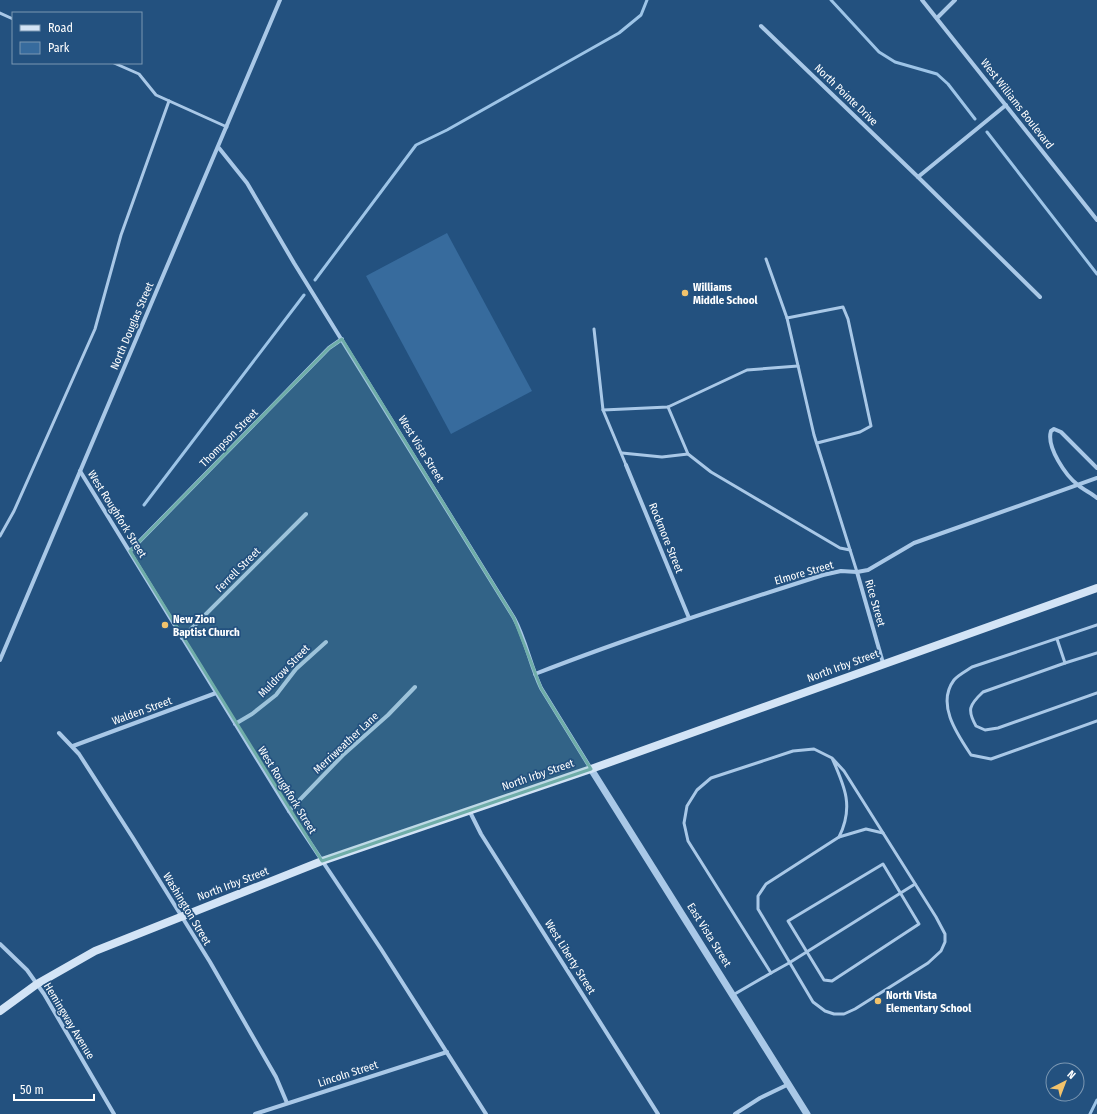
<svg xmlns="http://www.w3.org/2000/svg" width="1097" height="1114" font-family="'Fira Sans Condensed',sans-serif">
<rect width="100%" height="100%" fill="#23517f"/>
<!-- green -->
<polygon fill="#376b9d" points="447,233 532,391 451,434 366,276"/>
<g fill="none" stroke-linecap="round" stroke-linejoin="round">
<!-- stream -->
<g stroke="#9dc4e7" stroke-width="3">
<polyline points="831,0 879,52 895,62 937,74 948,84 975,119"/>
<polyline points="987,132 1097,274"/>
<polyline points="315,280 416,145 447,130 619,33 641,15 647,0"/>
<polyline points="144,505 304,295"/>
<polyline points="1090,1114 1097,1100"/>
</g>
<!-- service -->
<g stroke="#a9c8e7" stroke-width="3">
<polyline points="0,13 13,19"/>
<polyline points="114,63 139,74 156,95 227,127"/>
<polyline points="766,259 787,318 814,435 857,572"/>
<polyline points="787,318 843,307 848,319 871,426 860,432 817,443"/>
<polyline points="594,329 603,410 668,407 747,370 798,366"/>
<polyline points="668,407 688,454 711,472 840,548 850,550"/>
<polyline points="603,410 626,465"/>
<polyline points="622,453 662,457 688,454"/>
<polyline points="0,536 14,511 95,329 121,235 169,101"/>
<path d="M1097,625L972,667C966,671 958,675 954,680C936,704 957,734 971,755L991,759L1097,721"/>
<path d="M1057,639L1065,663L983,692C969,705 967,710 976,726L985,730L998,728L1097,693"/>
<polyline points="1065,663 1097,653"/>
<polyline points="839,837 866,829 883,833"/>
<polygon points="883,864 919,924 832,981 824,980 788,921"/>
<polyline points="771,973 789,963 915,884"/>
<path d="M733,995L771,973L688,841L684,823L687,806L697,790L711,778L793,751L814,749L832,758L844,771L936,917L945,934V942L941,951L928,963L855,1009L844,1014H834L825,1011L813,1002L758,909V896L766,884L839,837C854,807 845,787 832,758"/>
</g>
<!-- minor -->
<g stroke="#a9c8e7" stroke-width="4">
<polyline points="922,0 1097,220"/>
<polyline points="937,18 955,0"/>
<polyline points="761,26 918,177 1040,297"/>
<path d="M219,148L247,183L294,263L514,618C526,640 530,665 541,688L591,769"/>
<polyline points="918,177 1006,105"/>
<polyline points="626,465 689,618"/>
<path d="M1097,468L1061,432L1054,429L1051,431C1046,447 1066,476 1078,485C1084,490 1091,493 1097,498"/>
<polyline points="80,471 289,811 381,949 486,1114"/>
<polyline points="130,551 329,348 342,339"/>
<polyline points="857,572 883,663"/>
<polyline points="182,638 306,514"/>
<polyline points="0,660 280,0"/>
<path d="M535,674C630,637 726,606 823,575L841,571L857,572L868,570L914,543L1097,478"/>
<polyline points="235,724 252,714 276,695 296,669 326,642"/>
<polyline points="59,733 79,754 133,838 210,962 276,1077 287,1103"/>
<polyline points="73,746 216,693"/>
<polyline points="469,810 481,834 658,1114"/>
<polyline points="289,811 343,755 388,715 415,687"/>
<polyline points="0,944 27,970 44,994 114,1114"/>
<polyline points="255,1114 447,1052"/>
<polyline points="735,1114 760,1098 789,1084"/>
</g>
<!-- tertiary -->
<polyline stroke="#a9c8e7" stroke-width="7" points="591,769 807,1114"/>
<!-- secondary -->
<polyline stroke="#d3e4f6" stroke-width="8" points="0,1011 37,984 95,951 322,861 591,769 1097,588"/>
</g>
<!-- marked area -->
<path fill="#6fada8" fill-opacity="0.2" stroke="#6fada8" stroke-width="3" stroke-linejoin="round" d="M342,339L514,618L541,688L591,769L322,861L130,551L329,348Z"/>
<!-- markers -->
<g fill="#f2c36c" stroke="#23517f" stroke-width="1.5">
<circle cx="685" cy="293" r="4"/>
<circle cx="165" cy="625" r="4"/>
<circle cx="878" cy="1001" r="4"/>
</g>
<g text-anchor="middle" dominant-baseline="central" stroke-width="3.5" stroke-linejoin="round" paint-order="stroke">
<!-- street labels -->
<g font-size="11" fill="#fff" stroke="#23517f">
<text transform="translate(846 95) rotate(44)">North Pointe Drive</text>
<text transform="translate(1017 104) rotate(52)">West Williams Boulevard</text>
<text transform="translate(132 326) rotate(-67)">North Douglas Street</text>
<text transform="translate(229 438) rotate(-45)">Thompson Street</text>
<text transform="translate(421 449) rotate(58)">West Vista Street</text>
<text transform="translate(117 514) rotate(58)">West Roughfork Street</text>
<text transform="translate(666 538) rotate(68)">Rockmore Street</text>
<text transform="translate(238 570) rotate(-45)">Ferrell Street</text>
<text transform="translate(804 573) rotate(-16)">Elmore Street</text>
<text transform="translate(875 603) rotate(74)">Rice Street</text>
<text transform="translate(843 666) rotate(-20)">North Irby Street</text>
<text transform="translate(284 671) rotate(-46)">Muldrow Street</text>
<text transform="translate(142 711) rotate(-20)">Walden Street</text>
<text transform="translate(346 743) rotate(-43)">Merriweather Lane</text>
<text transform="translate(538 775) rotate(-19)">North Irby Street</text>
<text transform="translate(287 790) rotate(58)">West Roughfork Street</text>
<text transform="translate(233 884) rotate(-21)">North Irby Street</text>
<text transform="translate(187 909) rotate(59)">Washington Street</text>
<text transform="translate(709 935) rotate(58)">East Vista Street</text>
<text transform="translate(570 957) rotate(58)">West Liberty Street</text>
<text transform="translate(69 1021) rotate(59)">Hemingway Avenue</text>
<text transform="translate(348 1074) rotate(-18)">Lincoln Street</text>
</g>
<!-- poi labels -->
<g font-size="11" font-weight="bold" fill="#fff" stroke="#23517f" text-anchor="start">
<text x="693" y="287">Williams<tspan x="693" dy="13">Middle School</tspan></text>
<text x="173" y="619">New Zion<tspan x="173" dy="13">Baptist Church</tspan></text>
<text x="886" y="995">North Vista<tspan x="886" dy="13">Elementary School</tspan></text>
</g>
</g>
<!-- legend -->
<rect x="12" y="12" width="130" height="52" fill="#23517f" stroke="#7b97b2"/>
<rect x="20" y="25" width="20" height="6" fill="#d3e4f6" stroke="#7b97b2"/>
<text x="48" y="32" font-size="12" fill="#ffffff">Road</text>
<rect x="20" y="42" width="20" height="12" fill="#376b9d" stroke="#7b97b2"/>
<text x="48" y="52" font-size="12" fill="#ffffff">Park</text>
<!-- north arrow -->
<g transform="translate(1065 1082) rotate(42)"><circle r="19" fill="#23517f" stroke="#7b97b2"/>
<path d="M0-3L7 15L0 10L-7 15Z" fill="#f2c36c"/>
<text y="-6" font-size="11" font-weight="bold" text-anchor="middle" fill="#ffffff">N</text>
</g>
<!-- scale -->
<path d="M14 1094v6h80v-6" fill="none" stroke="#ffffff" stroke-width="2"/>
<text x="20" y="1094" font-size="12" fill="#ffffff" stroke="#23517f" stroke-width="3" paint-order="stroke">50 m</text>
</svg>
